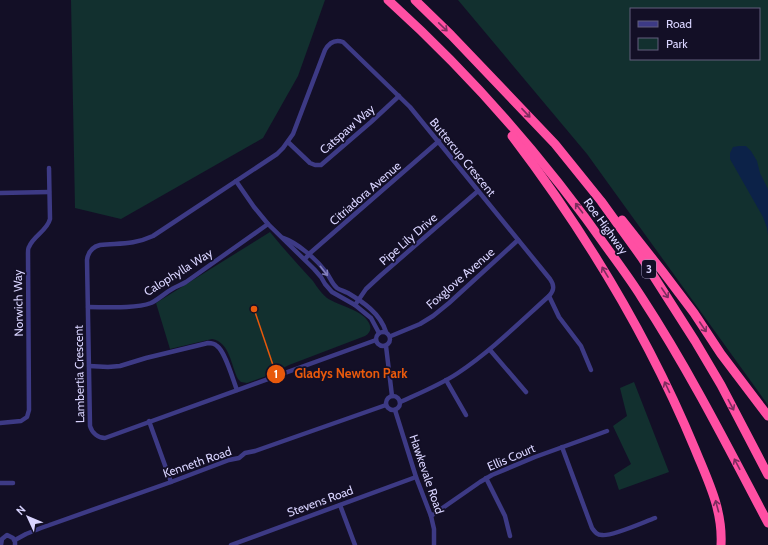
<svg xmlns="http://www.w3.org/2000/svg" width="768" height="545" font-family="Cabin,sans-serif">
<rect width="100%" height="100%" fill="#130f26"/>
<!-- green -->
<g fill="#12302f" fill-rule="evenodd">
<polygon points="71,0 325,0 298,76 263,138 121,219 75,208"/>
<path d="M458,0H768V405L587,154ZM631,9H759V59H631Z"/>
<path d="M270,232C284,249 298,265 313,281C317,287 322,294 327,298C339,306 363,310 369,323C372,329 370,333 365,336L289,365L269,375L247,383L241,382L238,379C231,366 230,342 212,339L170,349L156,303Z"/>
<polygon points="634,382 669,472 619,490 614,475 631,464 613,426 627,416 620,388"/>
</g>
<!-- water -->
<polygon fill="#0c2248" points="739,146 746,146 751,151 757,161 760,173 768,189 768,235 767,228 763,217 730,159 730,153 733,147"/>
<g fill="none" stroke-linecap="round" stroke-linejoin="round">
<!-- street -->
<g stroke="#3d3a85" stroke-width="4.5">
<polyline points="288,142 310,163 315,165 321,165 371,122 399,96"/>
<polyline points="236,181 254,207 268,224 314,269 321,277 325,284 332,292 355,305 371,318 379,333"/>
<polyline points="0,193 49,192"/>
<path d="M283,238C298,243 317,260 326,272C330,277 332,284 337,288C340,290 344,291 348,293C363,302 380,313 386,332"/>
<polyline points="305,259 309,254 439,141"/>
<polyline points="549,296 559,317 581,346 591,370"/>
<polyline points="355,305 366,289 380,276 478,191"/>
<path d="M88,307C106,307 135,309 151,303C159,299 165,293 172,289C177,286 181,285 186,282L268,224"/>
<circle cx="383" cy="339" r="7"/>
<polyline points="391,336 420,324 433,316 449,303 518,240"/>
<path d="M376,340L105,438C98,438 92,433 90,426L87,260C88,252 92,247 100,245C121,243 133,245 153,236L277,154L283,148L293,134L325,50C329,43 335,39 343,42L410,107L550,279C555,286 554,291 549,296C519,323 491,351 458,373C440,385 420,393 400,402"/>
<polyline points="386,346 392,396"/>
<polyline points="490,350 526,392"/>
<path d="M89,366L108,367L120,366L146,358L208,343C212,343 215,344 217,346C225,351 233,380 237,390"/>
<polyline points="446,380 466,415"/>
<circle cx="393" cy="403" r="7"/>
<polyline points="395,410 416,477 431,516 434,529 434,545"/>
<polyline points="149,421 171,482"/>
<path d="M0,423L21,421L27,417L29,410L28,253C28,253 28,248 29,247C33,236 47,231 50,219L49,168"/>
<path d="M562,447L592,528C595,532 597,535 602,535C611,537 644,522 655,518"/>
<polyline points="486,478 505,516 510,536"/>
<polyline points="0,483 13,483"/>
<polyline points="340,505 355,545"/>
<polyline points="431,516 480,482 492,475 535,457 607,431"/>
<polyline points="15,540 26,534 41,528 171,482 229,460 239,458 245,453 255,451 386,405"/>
<polyline points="1,545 2,539 7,535 13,538 15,542 15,545"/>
<polyline points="231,545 416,477"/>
</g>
<!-- highway -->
<g stroke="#ff4fa3" stroke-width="9">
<path d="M388,0C471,75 546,161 610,252C621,267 632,282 642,298C689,370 728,447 768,523"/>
<polyline points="415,0 451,35 555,144 601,201 642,258 695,341 721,385 768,475"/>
<path d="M512,136C585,232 649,338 695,449C708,481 723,510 721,545"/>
<polyline points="622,220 663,272 694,313 721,354 768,416"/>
</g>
</g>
<!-- one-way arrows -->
<defs><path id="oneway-shaft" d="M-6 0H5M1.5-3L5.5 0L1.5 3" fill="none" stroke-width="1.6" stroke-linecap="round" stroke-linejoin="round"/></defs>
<g stroke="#7d2c5e">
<use href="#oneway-shaft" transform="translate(443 27) rotate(44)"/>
<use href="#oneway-shaft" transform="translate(526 113) rotate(47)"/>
<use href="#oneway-shaft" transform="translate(579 208) rotate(-127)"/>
<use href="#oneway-shaft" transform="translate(605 272) rotate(-121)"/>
<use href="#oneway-shaft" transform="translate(665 293) rotate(56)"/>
<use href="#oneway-shaft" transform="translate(703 327) rotate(56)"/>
<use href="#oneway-shaft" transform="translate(667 387) rotate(-115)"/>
<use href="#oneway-shaft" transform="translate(731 405) rotate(62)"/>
<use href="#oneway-shaft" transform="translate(737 464) rotate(-118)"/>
<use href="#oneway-shaft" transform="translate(717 506) rotate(-105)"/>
</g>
<use stroke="#837fbc" href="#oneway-shaft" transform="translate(324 271) rotate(52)"/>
<g text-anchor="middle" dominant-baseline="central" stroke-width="3.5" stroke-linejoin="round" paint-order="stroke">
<!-- shield labels -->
<rect fill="#130f26" stroke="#9e99be" stroke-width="1" x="642" y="260" width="14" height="18" rx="3"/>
<g font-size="11" font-weight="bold" fill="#d9d4ff">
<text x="649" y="269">3</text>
</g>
<!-- street labels -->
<g font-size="12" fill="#d9d4ff" stroke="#130f26">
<text transform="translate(347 129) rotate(-41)">Catspaw Way</text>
<text transform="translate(463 157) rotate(51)">Buttercup Crescent</text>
<text transform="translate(365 193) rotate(-41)">Citriadora Avenue</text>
<text transform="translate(606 226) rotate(54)">Roe Highway</text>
<text transform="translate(408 239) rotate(-41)">Pipe Lily Drive</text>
<text transform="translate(178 272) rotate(-32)">Calophylla Way</text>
<text transform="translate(460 278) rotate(-41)">Foxglove Avenue</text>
<text transform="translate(18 303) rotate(-91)">Norwich Way</text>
<text transform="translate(79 374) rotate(-91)">Lambertia Crescent</text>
<text transform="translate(511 457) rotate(-23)">Ellis Court</text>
<text transform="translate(197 462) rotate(-19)">Kenneth Road</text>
<text transform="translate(427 474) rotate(71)">Hawkevale Road</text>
<text transform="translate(320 501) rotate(-20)">Stevens Road</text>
</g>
</g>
<!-- callouts -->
<path fill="none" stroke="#e8590c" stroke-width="1.5" d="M254 309L276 374"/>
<g fill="#e8590c" stroke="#130f26" stroke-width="1.5">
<circle cx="254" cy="309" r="4"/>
<circle cx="276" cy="374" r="10"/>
</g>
<g font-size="12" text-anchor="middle" font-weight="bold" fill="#fff">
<text x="276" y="378">1</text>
</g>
<g font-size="13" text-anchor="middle" font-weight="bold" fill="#e8590c" stroke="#130f26" stroke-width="3.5" stroke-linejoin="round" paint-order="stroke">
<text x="351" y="378">Gladys Newton Park</text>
</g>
<!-- legend -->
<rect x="630" y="8" width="130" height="52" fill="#130f26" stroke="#625e7d"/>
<rect x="638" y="21" width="20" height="6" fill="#3d3a85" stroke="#625e7d"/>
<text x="666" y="28" font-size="12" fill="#d9d4ff">Road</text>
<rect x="638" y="38" width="20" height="12" fill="#12302f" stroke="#625e7d"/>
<text x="666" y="48" font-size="12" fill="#d9d4ff">Park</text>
<!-- north arrow -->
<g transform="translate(28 517) rotate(314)" stroke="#130f26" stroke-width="3" paint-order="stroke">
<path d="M0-3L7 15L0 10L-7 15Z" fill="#d9d4ff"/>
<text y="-6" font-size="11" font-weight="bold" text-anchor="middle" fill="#d9d4ff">N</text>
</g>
</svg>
